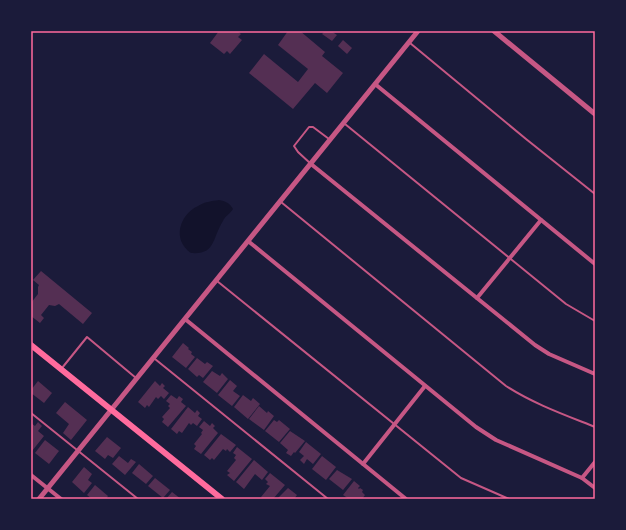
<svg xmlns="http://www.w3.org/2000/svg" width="626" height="530" font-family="'Titillium Web',sans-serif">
<rect width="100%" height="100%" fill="#1b1b3a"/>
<!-- water -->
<path fill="#12122b" d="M219,200C225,201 230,203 233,209C230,214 225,216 223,221C212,238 216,255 191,253C172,240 179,215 198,206C204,202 212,201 219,200Z"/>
<!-- building -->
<g fill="#542f53">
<polygon points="219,31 237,31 241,34 238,37 242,40 230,54 227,51 224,54 210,43"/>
<polygon points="288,31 300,31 325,52 322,56 343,73 327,93 315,83 293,109 249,73 264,54 298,82 308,69 278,45"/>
<polygon points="325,31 331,31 337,35 332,41 322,34"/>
<polygon points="343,40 352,48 347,54 338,46"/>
<polygon points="41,271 92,313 83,324 59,304 55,306 49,305 41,315 44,318 40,323 31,316 31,303 38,294 38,287 39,285 33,280"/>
<polygon points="183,343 189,348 188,349 192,352 191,354 195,357 186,368 172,357"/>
<polygon points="197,358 205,364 207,362 213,366 203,378 199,375 197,377 188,369"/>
<polygon points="212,371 220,376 222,373 228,379 217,393 203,382"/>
<polygon points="230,380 237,386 233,391 240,396 232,406 218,395"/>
<polygon points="38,381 52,393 44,403 31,393 31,390"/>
<polygon points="155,381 160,386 162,383 165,386 163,388 169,393 164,399 161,396 158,399 156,397 149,407 147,405 145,408 138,402"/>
<polygon points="171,395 177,399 179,396 183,399 181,402 186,406 168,427 162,422 164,419 162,417 170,408 168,406 170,404 166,401"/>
<polygon points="243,395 251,401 253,398 260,404 248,419 234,407"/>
<polygon points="65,402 87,420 71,440 63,433 69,424 56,413"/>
<polygon points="259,406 267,413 268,411 274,416 264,430 249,419"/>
<polygon points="188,407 195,413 197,410 200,413 198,416 202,419 197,426 193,423 191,425 189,423 182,433 179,431 177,434 171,429"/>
<polygon points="274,420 277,422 279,420 290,429 279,442 265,431"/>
<polygon points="204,421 210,426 212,423 215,426 213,428 218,433 201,454 194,449 196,446 194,444 202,434 201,433 203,430 199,427"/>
<polygon points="38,422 42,426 38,431 44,436 32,451 31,451 31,423 35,426"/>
<polygon points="290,431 305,441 295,453 294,452 291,456 286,453 288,450 280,443"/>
<polygon points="221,434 236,445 230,452 227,449 226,451 223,449 214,460 212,458 210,460 204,455"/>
<polygon points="107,437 121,448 113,458 108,455 105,459 95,451"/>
<polygon points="45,440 59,451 49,464 35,453"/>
<polygon points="306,442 321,454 313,464 307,459 304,464 300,460 304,456 299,452"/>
<polygon points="237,447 252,459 234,481 227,475 230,473 227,471 236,460 234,458 236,455 233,453"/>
<polygon points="119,456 128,463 131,459 136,462 125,475 112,464"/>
<polygon points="322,456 336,467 326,480 312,469"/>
<polygon points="254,460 268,472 262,480 255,474 244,489 236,482"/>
<polygon points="139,464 153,476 146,484 132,473"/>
<polygon points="84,467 92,474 88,480 92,483 84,493 72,482"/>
<polygon points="337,470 352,479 343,490 329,479"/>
<polygon points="270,473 285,485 273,499 263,499 261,497 270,486 266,484 268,482 265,479"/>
<polygon points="155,478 170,490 163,498 148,486"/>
<polygon points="354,481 360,486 358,488 359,489 360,488 363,490 362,492 365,495 362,499 349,499 343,495"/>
<polygon points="95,485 108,496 106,499 92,499 87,495"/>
<polygon points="288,488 297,495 294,499 277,499"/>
<polygon points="172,492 181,499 166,499"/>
</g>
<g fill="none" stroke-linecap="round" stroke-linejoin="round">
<!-- service -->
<g stroke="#c65784" stroke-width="2">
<polyline points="593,31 595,32"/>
<polyline points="410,43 526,139 595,194"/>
<polyline points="345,124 566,304 595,321"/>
<polyline points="311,164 298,152 294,146 309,127 313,127 329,139"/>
<path d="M281,202L506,386C534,404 565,415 595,427"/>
<polyline points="217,281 461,478 509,499"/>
<polyline points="155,359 328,499"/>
<polyline points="62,368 87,337 136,378"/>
<polyline points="31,413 138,499"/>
</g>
<!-- minor -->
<g stroke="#c65784" stroke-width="4">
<polyline points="375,84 595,264"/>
<polyline points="311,164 535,345 549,354 595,374"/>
<polyline points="248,241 476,427 496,440 582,478 595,488"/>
<polyline points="477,298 541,220"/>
<polyline points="185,319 406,499"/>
<polyline points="363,464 425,386"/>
<polyline points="31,475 61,499"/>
<polyline points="582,478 595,462"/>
</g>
<!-- tertiary -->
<g stroke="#c65784" stroke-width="5">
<polyline points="494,31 595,114"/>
<polyline points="39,499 418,31"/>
</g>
<!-- secondary -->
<polyline stroke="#ff6b9d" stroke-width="6" points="31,345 222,499"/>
</g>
<!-- border -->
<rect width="626" height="530" fill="none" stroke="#1b1b3a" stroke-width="64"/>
<rect x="32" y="32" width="562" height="466" fill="none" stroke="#ff6b9d" stroke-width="1.5"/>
</svg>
